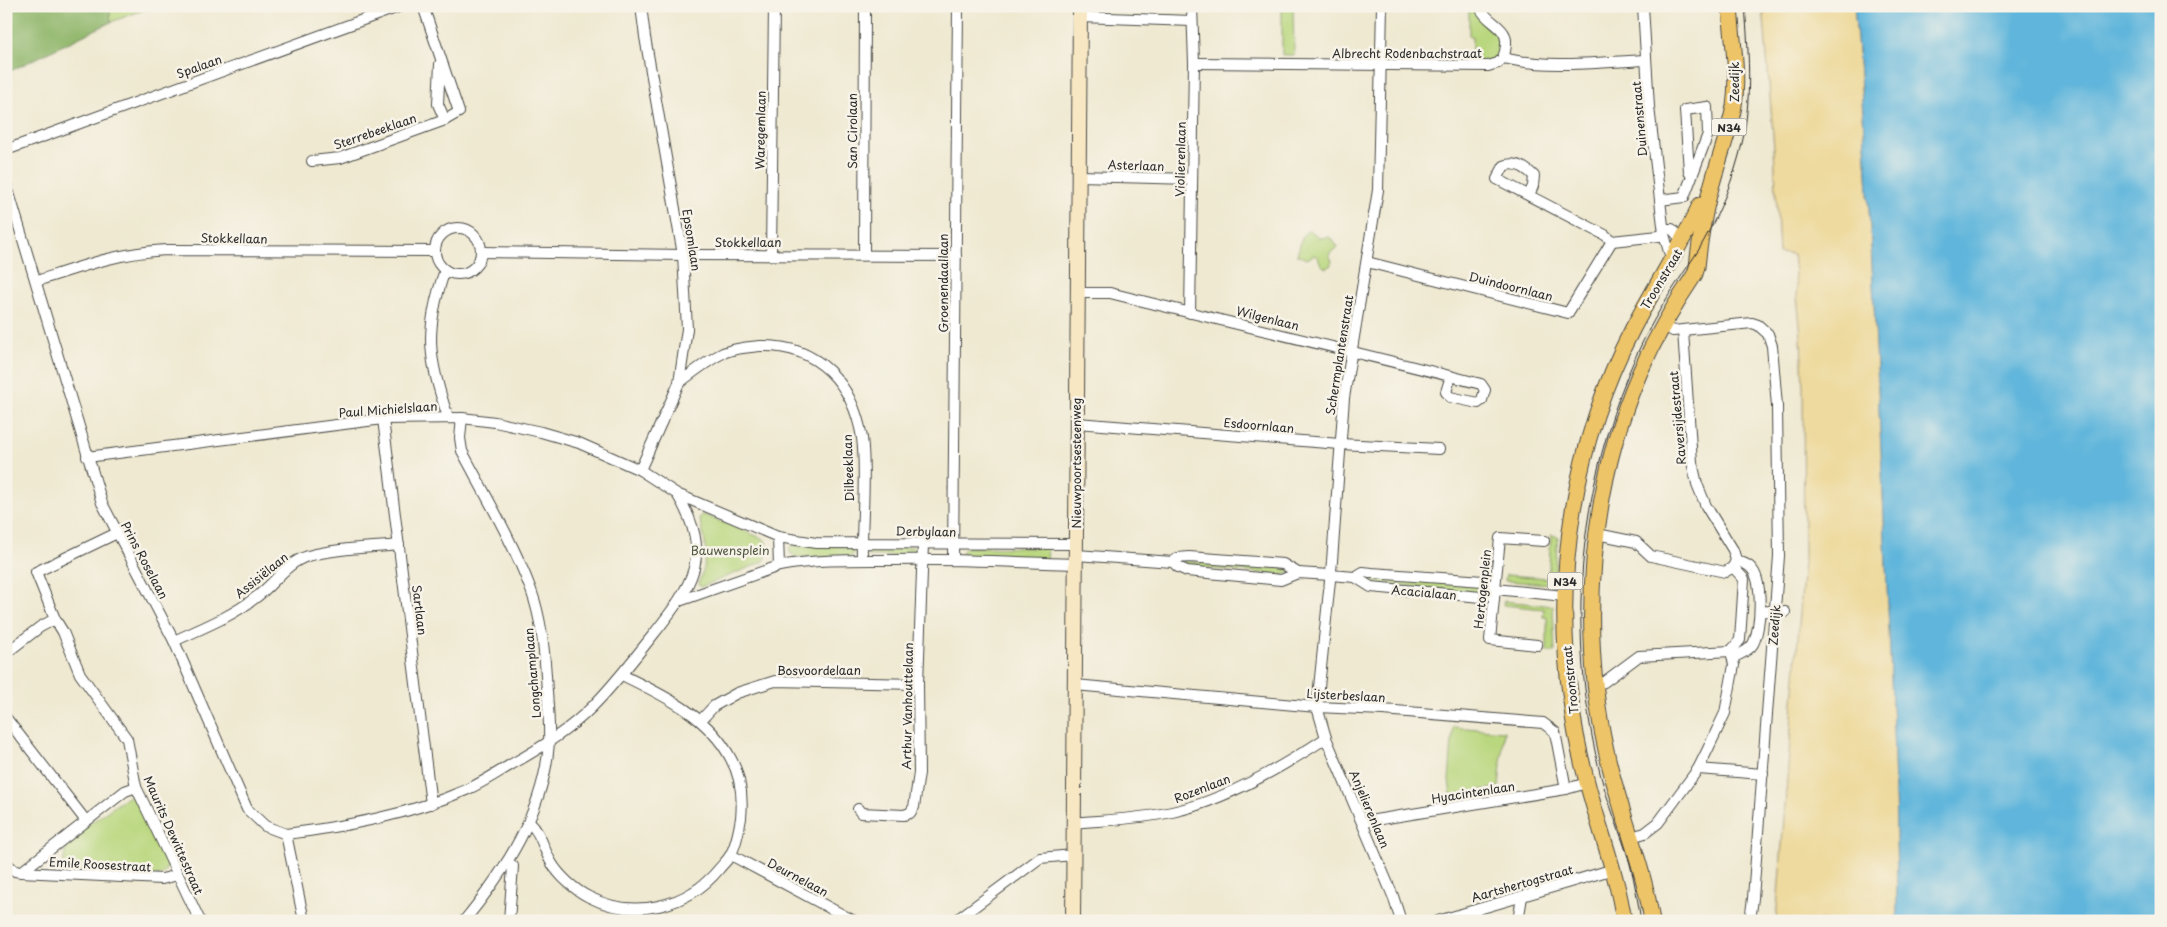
<svg xmlns="http://www.w3.org/2000/svg" width="2167" height="927" font-family="'Playpen Sans',sans-serif">
<rect width="100%" height="100%" fill="#f7f3e8"/>
<filter id="ink" filterUnits="userSpaceOnUse"><feTurbulence type="fractalNoise" baseFrequency=".02" numOctaves="2"/><feDisplacementMap in="SourceGraphic" scale="10" xChannelSelector="R" yChannelSelector="G"/><feConvolveMatrix kernelMatrix="1 2 1 2 8 2 1 2 1" color-interpolation-filters="sRGB"/></filter>
<filter id="wash" filterUnits="userSpaceOnUse"><feTurbulence type="fractalNoise" baseFrequency=".0096" numOctaves="4" result="noise"/><feDisplacementMap in="SourceGraphic" scale="20" xChannelSelector="R" yChannelSelector="G"/><feGaussianBlur stdDeviation="1.12" result="paint"/><feColorMatrix in="noise" values="0 0 0 0 0 0 0 0 0 0 0 0 0 0 0 0 0 1.4 0 .05"/><feComposite in="paint" operator="in"/></filter>
<g filter="url(#wash)">
<rect width="100%" height="100%" fill="#efe9d1"/>
<!-- green -->
<g fill="#b9d77e" stroke="#728154">
<polygon points="109,6 154,6 111,22"/>
<polygon points="1282,6 1293,6 1294,55 1282,55"/>
<polygon points="1469,6 1476,6 1498,29 1504,48 1495,61 1472,64 1472,37 1469,37"/>
<polygon points="1307,231 1312,232 1320,238 1329,237 1334,241 1337,247 1329,254 1332,261 1330,266 1326,268 1321,265 1318,257 1314,255 1307,259 1297,255 1303,235"/>
<path d="M702,514L764,539C770,547 769,554 763,562L701,587L698,584C709,558 707,545 699,518Z"/>
<polygon points="1551,535 1558,536 1554,581 1551,584 1505,581 1506,575 1548,578"/>
<polygon points="792,545 851,546 855,551 851,557 796,557 790,553 789,548"/>
<polygon points="913,547 918,551 917,556 868,556 866,552 869,548"/>
<polygon points="966,547 1048,548 1047,560 983,559 963,555 962,552"/>
<polygon points="1181,561 1283,568 1291,571 1284,575 1187,567 1180,564"/>
<polygon points="1367,576 1487,586 1482,593 1374,583 1365,578"/>
<polygon points="1504,601 1553,606 1555,652 1547,652 1547,617 1543,617 1544,609 1503,605"/>
<polygon points="1453,727 1504,731 1499,787 1451,795 1449,780"/>
<polygon points="130,795 135,796 169,863 164,873 160,876 62,871 67,840"/>
</g>
<!-- forest -->
<polygon fill="#92b86d" stroke="#5e724c" points="17,6 109,6 111,22 6,73 6,20"/>
<!-- sand -->
<path fill="#eeda9e" stroke="#8c8264" d="M1763,6H1854C1869,160 1874,315 1882,470C1888,620 1897,770 1897,921H1776L1804,561L1803,388L1801,336L1793,254L1779,253L1774,148Z"/>
<!-- water -->
<path fill="#5fb5db" stroke="#457083" d="M1854,6H2161V921H1897C1897,770 1888,620 1882,470C1874,315 1869,160 1854,6Z"/>
</g>
<g filter="url(#ink)">
<g fill="none" stroke-linecap="round" stroke-linejoin="round">
<defs>
<g id="street">
<polyline points="1382,6 1378,190 1344,398 1332,561 1317,707 1326,738 1393,896 1401,921"/>
<path d="M1479,6C1490,29 1515,24 1503,58"/>
<polyline points="1643,6 1649,107 1664,234 1669,252 1674,256"/>
<polyline points="1080,17 1192,21"/>
<path d="M1194,63L1488,66L1498,63L1503,58C1550,69 1599,62 1646,60"/>
<polyline points="440,64 438,104 445,120"/>
<polyline points="6,150 401,6"/>
<polyline points="312,161 340,158 445,120 459,112 423,6"/>
<polyline points="1079,176 1192,179"/>
<polyline points="6,183 102,503 174,641 247,809 265,826 286,834 304,921"/>
<path d="M1529,195L1533,186L1534,176C1526,168 1515,161 1504,166L1497,179L1605,235L1612,241L1659,236L1664,234"/>
<polyline points="1660,200 1684,197 1708,134 1707,107 1685,110 1689,172 1693,174"/>
<circle cx="458" cy="251" r="23"/>
<polyline points="1665,229 1672,229 1683,241"/>
<polyline points="481,252 683,255 956,256"/>
<polyline points="771,254 774,6"/>
<polyline points="864,255 865,6"/>
<polyline points="1367,262 1568,313 1612,241"/>
<path d="M445,270C424,330 428,358 448,417"/>
<path d="M37,281C83,266 117,253 166,250L435,251"/>
<path d="M1078,293H1110C1234,324 1358,352 1481,384L1485,390L1482,400L1478,403L1450,397L1446,392L1451,376"/>
<polyline points="1190,313 1194,63 1192,6"/>
<polyline points="1663,326 1673,331 1752,323 1758,325 1768,334 1772,346 1777,406 1779,556 1753,898 1750,921"/>
<polyline points="1683,331 1692,462 1697,484 1706,506 1733,550 1736,560 1733,567"/>
<path d="M679,383C693,372 707,361 723,353C734,348 749,347 760,346C818,344 853,384 862,438C867,475 861,522 862,560"/>
<path d="M462,418L460,438L462,451C486,496 513,542 531,590C541,617 544,647 546,675C547,697 550,721 549,743C544,811 506,870 464,921"/>
<polyline points="383,419 431,804"/>
<polyline points="1077,423 1340,444 1439,449"/>
<polyline points="87,457 383,419 462,418 495,422 541,432 579,443 640,470 677,494 778,537 779,566 679,601"/>
<polyline points="640,470 679,383 687,329 683,255 645,37 641,6"/>
<polyline points="117,533 36,572 55,619 63,632 80,674 127,739 136,787 200,921"/>
<polyline points="1597,534 1636,542 1651,556 1725,572 1733,567"/>
<polyline points="778,537 816,543 1076,544"/>
<polyline points="1076,555 1173,562 1178,558 1189,557 1283,564 1298,573"/>
<polyline points="953,560 958,6"/>
<polyline points="1173,562 1178,567 1187,571 1281,580 1298,573 1330,575 1355,577 1371,587 1481,597 1495,589"/>
<path d="M779,566C818,559 853,560 893,560C954,559 1015,562 1076,564"/>
<polyline points="1355,577 1363,572 1372,573 1483,581 1495,589 1564,596"/>
<polyline points="1760,611 1785,612"/>
<path d="M174,641C202,628 231,617 255,598C274,585 285,563 308,556C337,548 369,548 399,545"/>
<polyline points="1537,645 1490,640 1500,538 1544,541"/>
<polyline points="1731,651 1740,640 1744,579 1733,567"/>
<polyline points="6,653 40,627 55,619"/>
<path d="M1734,657C1740,654 1749,651 1753,644C1761,629 1764,579 1750,567C1747,564 1740,562 1736,560"/>
<polyline points="1075,685 1317,707 1383,710 1543,723 1555,732 1566,789"/>
<polyline points="1595,685 1604,682 1639,656 1731,651"/>
<polyline points="6,718 86,821"/>
<polyline points="701,720 714,706 737,693 775,681 918,684"/>
<polyline points="1698,769 1763,774"/>
<polyline points="858,809 861,813 904,815 910,813 914,807 919,773 918,684 923,544"/>
<path d="M529,822C541,833 543,848 551,862C559,876 575,890 589,897C634,920 688,907 719,869C723,864 728,860 731,854C737,843 739,830 741,818C743,798 741,777 731,759C709,716 663,695 622,675"/>
<path d="M1073,823C1107,820 1140,819 1172,812C1224,801 1282,767 1326,738"/>
<polyline points="1363,824 1369,821 1566,789 1587,783"/>
<path d="M286,834C348,826 408,815 466,790C482,783 497,773 512,764C541,748 568,731 592,707C614,685 633,660 653,635C693,584 714,556 677,494"/>
<polyline points="1631,837 1645,833 1658,823 1698,769 1706,753 1725,713 1734,665 1731,651"/>
<polyline points="731,855 854,921"/>
<polyline points="507,862 513,866 509,921"/>
<polyline points="6,863 15,871 21,872 162,879 178,875"/>
<polyline points="21,872 125,791 136,787"/>
<polyline points="955,921 1040,858 1073,855"/>
<polyline points="1438,921 1614,869"/>
<polyline points="1518,921 1522,897"/>
</g>
<polyline id="secondary" points="1073,921 1080,6"/>
<g id="primary">
<path d="M1624,921C1617,873 1599,829 1587,782C1580,756 1574,728 1571,701C1553,575 1574,441 1633,328C1655,286 1680,248 1700,205"/>
<path d="M1652,921C1643,862 1618,808 1606,750C1579,629 1590,486 1640,372C1655,338 1674,305 1695,274L1697,267C1700,239 1704,211 1712,184C1719,158 1729,133 1734,106C1739,74 1732,39 1730,6"/>
</g>
</defs>
<!-- street casing -->
<use href="#street" stroke="#484844" stroke-width="12"/>
<!-- secondary casing -->
<use href="#secondary" stroke="#484844" stroke-width="16"/>
<!-- primary casing -->
<use href="#primary" stroke="#484844" stroke-width="17"/>
<!-- street -->
<use href="#street" stroke="#fff" stroke-width="10"/>
<!-- secondary -->
<use href="#secondary" stroke="#f8e7c3" stroke-width="14"/>
<!-- primary -->
<use href="#primary" stroke="#eec469" stroke-width="15"/>
<!-- tram -->
<path stroke="#2b2b2b" stroke-width="1" d="M1641,921C1638,902 1635,883 1630,864C1621,833 1608,804 1600,773C1576,676 1574,570 1597,473C1609,420 1628,367 1654,320C1667,296 1683,274 1698,251C1715,222 1729,191 1738,159C1753,108 1749,58 1745,6"/>
</g>
</g>
<g text-anchor="middle" dominant-baseline="central" stroke-width="5" stroke-linejoin="round" paint-order="stroke">
<!-- shield labels -->
<g fill="#f7f3e8" stroke="#686764" stroke-width="1">
<rect x="1711.5" y="118.5" width="35" height="17" rx="4"/>
<rect x="1547.5" y="572.5" width="35" height="17" rx="4"/>
</g>
<g font-size="11" font-weight="bold" fill="#2b2b2b">
<text x="1729" y="127">N34</text>
<text x="1565" y="581">N34</text>
</g>
<!-- street labels -->
<g font-size="12" fill="#2b2b2b" stroke="#f7f3e8">
<text x="1407" y="53">Albrecht Rodenbachstraat</text>
<text transform="translate(199 66) rotate(-20)">Spalaan</text>
<text transform="translate(1734 82) rotate(-90)">Zeedijk</text>
<text transform="translate(1639 119) rotate(-95)">Duinenstraat</text>
<text transform="translate(760 130) rotate(-89)">Waregemlaan</text>
<text transform="translate(375 131) rotate(-19)">Sterrebeeklaan</text>
<text transform="translate(852 131) rotate(-90)">San Cirolaan</text>
<text transform="translate(1180 159) rotate(-89)">Violierenlaan</text>
<text transform="translate(1136 165) rotate(2)">Asterlaan</text>
<text transform="translate(234 238) rotate(1)">Stokkellaan</text>
<text transform="translate(692 240) rotate(81)">Epsomlaan</text>
<text x="748" y="242">Stokkellaan</text>
<text transform="translate(1661 279) rotate(-59)">Troonstraat</text>
<text transform="translate(943 283) rotate(-90)">Groenendaallaan</text>
<text transform="translate(1511 286) rotate(14)">Duindoornlaan</text>
<text transform="translate(1268 318) rotate(14)">Wilgenlaan</text>
<text transform="translate(1339 355) rotate(-81)">Schermplantenstraat</text>
<text transform="translate(388 409) rotate(-4)">Paul Michielslaan</text>
<text transform="translate(1677 418) rotate(-95)">Raversijdestraat</text>
<text transform="translate(1259 425) rotate(5)">Esdoornlaan</text>
<text transform="translate(1076 463) rotate(-90)">Nieuwpoortsesteenweg</text>
<text transform="translate(848 468) rotate(-92)">Dilbeeklaan</text>
<text transform="translate(926 531) rotate(1)">Derbylaan</text>
<text transform="translate(145 560) rotate(62)">Prins Roselaan</text>
<text transform="translate(261 575) rotate(-39)">Assisiëlaan</text>
<text transform="translate(1482 589) rotate(-84)">Hertogenplein</text>
<text transform="translate(1424 592) rotate(5)">Acacialaan</text>
<text transform="translate(420 610) rotate(83)">Sartlaan</text>
<text transform="translate(1774 625) rotate(-86)">Zeedijk</text>
<text x="819" y="670">Bosvoordelaan</text>
<text transform="translate(532 673) rotate(-95)">Longchamplaan</text>
<text transform="translate(1570 680) rotate(-96)">Troonstraat</text>
<text transform="translate(1346 695) rotate(3)">Lijsterbeslaan</text>
<text transform="translate(907 706) rotate(-89)">Arthur Vanhouttelaan</text>
<text transform="translate(1202 788) rotate(-21)">Rozenlaan</text>
<text transform="translate(1473 792) rotate(-9)">Hyacintenlaan</text>
<text transform="translate(1370 809) rotate(67)">Anjelierenlaan</text>
<text transform="translate(174 835) rotate(66)">Maurits Dewittestraat</text>
<text transform="translate(100 864) rotate(3)">Emile Roosestraat</text>
<text transform="translate(798 877) rotate(28)">Deurnelaan</text>
<text transform="translate(1522 883) rotate(-16)">Aartshertogstraat</text>
</g>
<!-- park labels -->
<g font-size="12" fill="#4e5640" stroke="#f7f3e8">
<text x="730" y="550">Bauwensplein</text>
</g>
</g>
<!-- margin -->
<rect width="2167" height="927" fill="none" stroke="#f7f3e8" stroke-width="25"/>
</svg>
